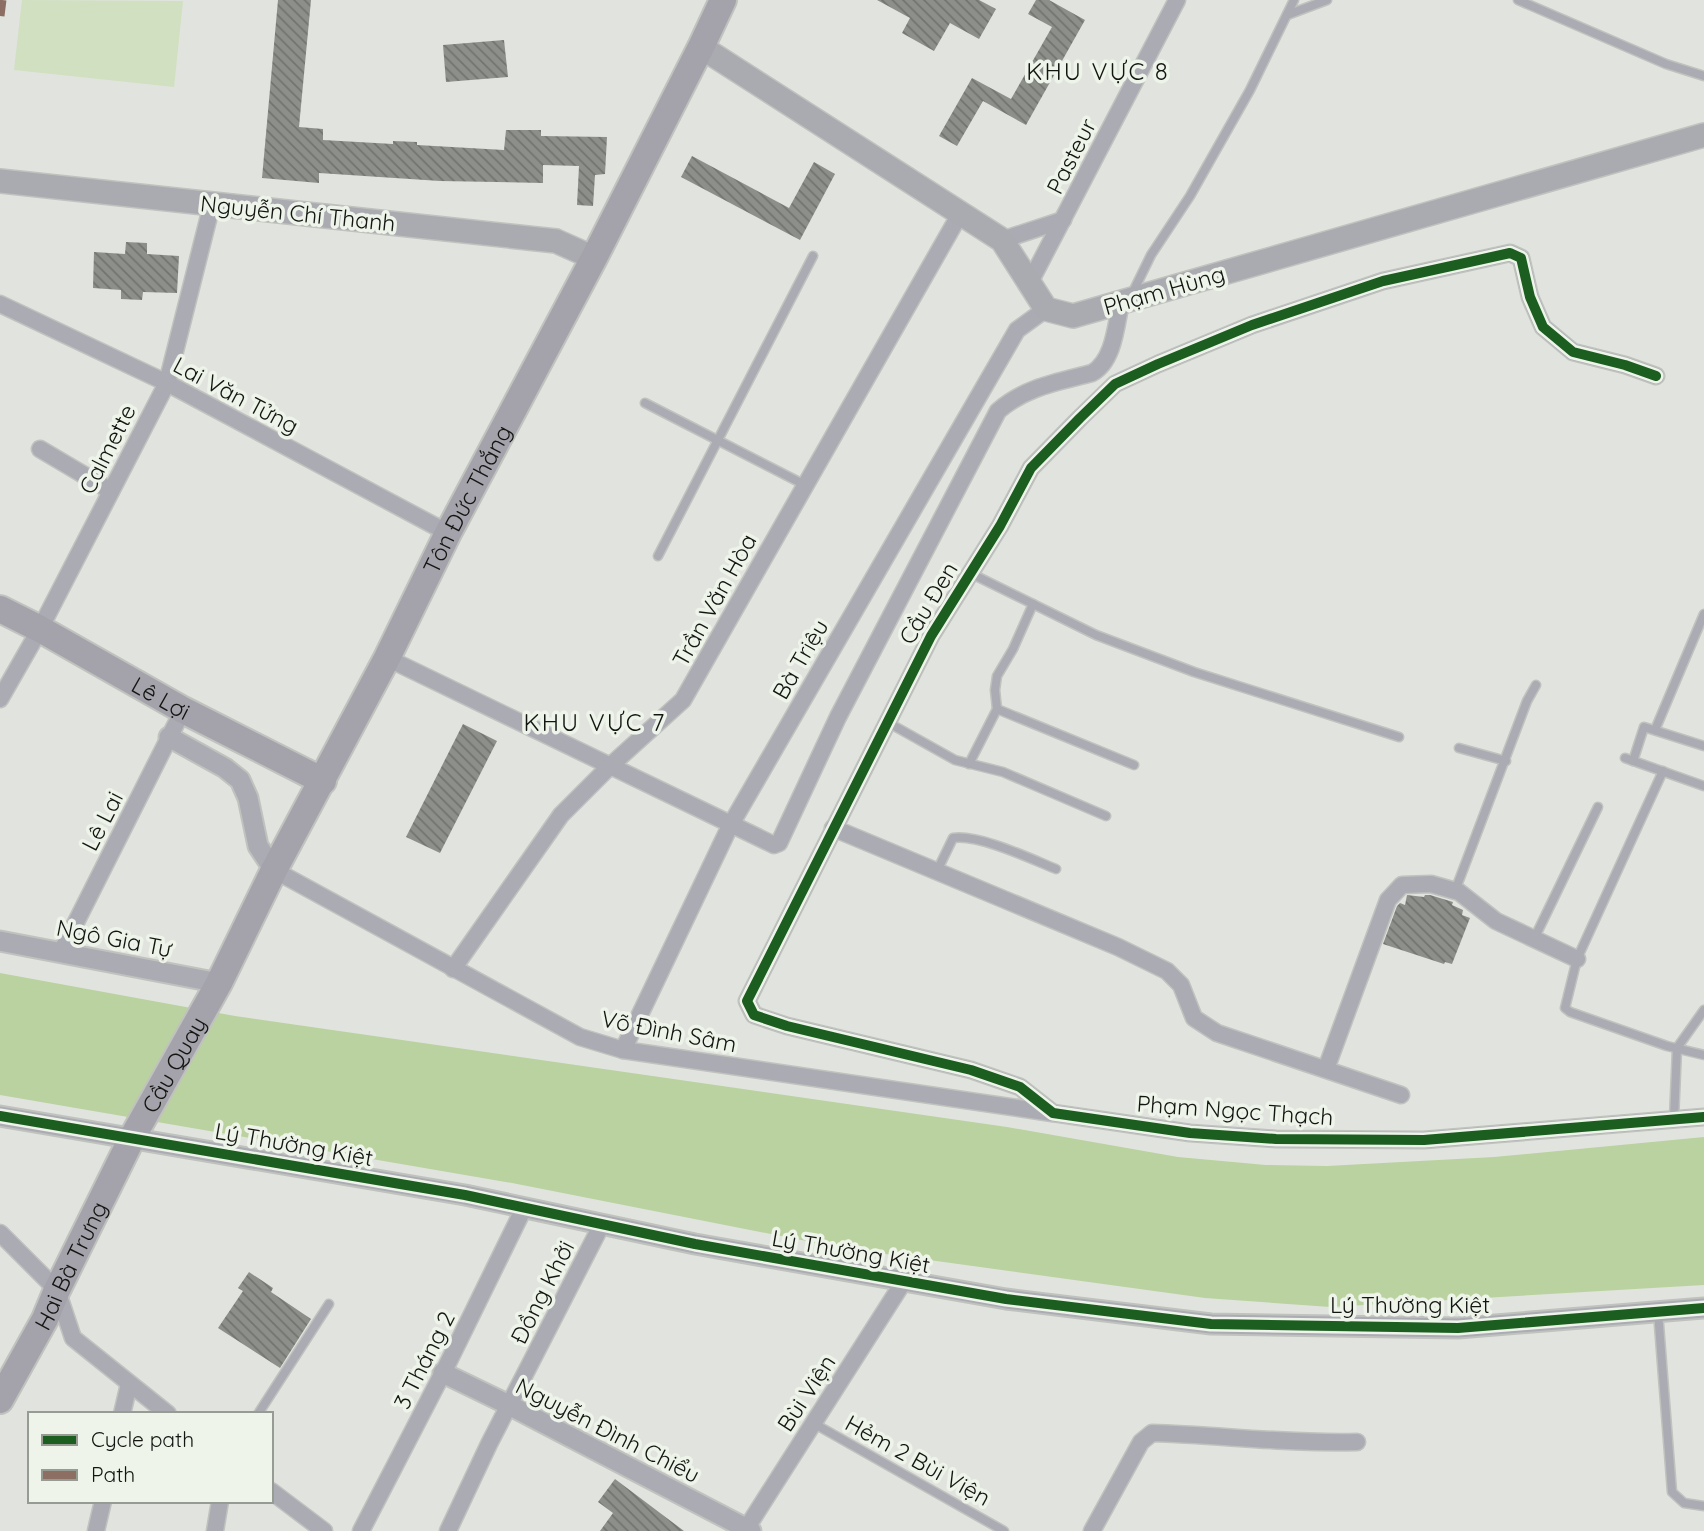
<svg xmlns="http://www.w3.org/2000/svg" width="1704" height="1531" font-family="Quicksand,sans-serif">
<defs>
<pattern id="building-back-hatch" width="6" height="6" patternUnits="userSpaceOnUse" patternTransform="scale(1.75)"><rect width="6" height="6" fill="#8c8f8a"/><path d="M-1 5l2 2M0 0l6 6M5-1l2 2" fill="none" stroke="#71746f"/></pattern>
</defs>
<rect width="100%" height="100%" fill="#e1e4de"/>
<!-- green -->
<polygon fill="#d0e0c0" points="22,0 183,1 174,87 14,70"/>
<!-- water -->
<polygon fill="#bad2a0" points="0,973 235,1016 1007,1127 1178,1157 1266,1165 1327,1166 1494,1157 1704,1137 1704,1285 1330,1307 1205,1298 842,1248 512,1183 0,1095"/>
<!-- building -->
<g fill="url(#building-back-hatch)">
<polygon points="278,0 311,0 299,127 323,129 323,140 393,144 393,141 417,142 417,145 504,150 506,130 541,130 541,136 607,137 605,174 595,175 593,206 577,205 579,166 543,165 543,183 440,181 319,173 319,183 262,178"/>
<polygon points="877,0 979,0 996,9 979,39 950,23 934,51 902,33 910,18"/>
<polygon points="1036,0 1049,0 1085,20 1026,125 983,101 957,146 939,136 972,78 1011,99 1052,27 1028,14"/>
<polygon points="504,40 508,77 446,82 443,45"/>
<polygon points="692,156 789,208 814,162 835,174 800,240 681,177"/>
<polygon points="126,242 147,243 147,254 179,256 177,293 143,292 142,300 121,299 121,290 93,288 94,252 125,254"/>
<polygon points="463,724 497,741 440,853 406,837"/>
<polygon points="1407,895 1424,897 1425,895 1430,895 1453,902 1452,905 1463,910 1462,915 1470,918 1452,964 1445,962 1444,964 1383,944 1397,906 1400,903 1405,905"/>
<polygon points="249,1272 273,1288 271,1292 311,1319 280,1368 218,1328 243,1291 238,1288"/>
<polygon points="615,1479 684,1531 600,1531 613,1513 598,1502"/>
</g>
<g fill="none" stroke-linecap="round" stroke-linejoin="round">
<defs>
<g id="service">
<polyline points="1518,0 1666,64 1704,76"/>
<polyline points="1287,15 1327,0"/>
<polyline points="1132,294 1151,255 1190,196 1250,90 1294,0"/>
<polyline points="645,403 805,485"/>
<polyline points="658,556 813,256"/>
<polyline points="970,573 1096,635 1194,672 1399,737"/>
<polyline points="997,709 1134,765"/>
<polyline points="887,722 955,760 1003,772 1106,816"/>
<polyline points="1655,730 1704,614"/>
<polyline points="1459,748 1506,761"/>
<polyline points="1625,758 1704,786"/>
<polyline points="1633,761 1644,727 1704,746"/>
<polyline points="969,764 997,709 995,690 997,676 1013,649 1033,604"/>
<polyline points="1663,771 1577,959 1565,1008 1570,1012 1667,1046 1704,1055"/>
<path d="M937,871L953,838C979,834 1031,859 1056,869"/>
<polyline points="1455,891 1527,701 1536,685"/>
<polyline points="1534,939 1598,807"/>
<polyline points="1674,1119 1677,1048 1704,1010"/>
<polyline points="1658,1312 1672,1492 1684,1503 1704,1506"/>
<polyline points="258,1414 329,1304"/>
<polyline points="813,1423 1004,1531"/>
</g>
<g id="minor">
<polyline points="1002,240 1063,220"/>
<polyline points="1029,284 1177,0"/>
<polyline points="0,304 167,383 448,533"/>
<polyline points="1656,376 1625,365 1573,352 1543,327 1530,297 1521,258 1510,253 1383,281 1252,325 1158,364 1115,384 1080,418 1031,468 1000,526 931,636 747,1001 754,1015 787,1026 971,1070 1020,1087 1053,1113 1190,1133 1276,1139 1424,1140 1704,1117"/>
<polyline points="40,449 111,491"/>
<path d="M387,658L774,845L779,843L838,717L998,411C1025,387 1058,382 1092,373C1114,361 1116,325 1121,302"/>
<polyline points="0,699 40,629 167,383 212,204"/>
<polyline points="833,828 1118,947 1167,971 1181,985 1194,1018 1217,1033 1401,1095"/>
<polyline points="274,870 580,1037 623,1050 1052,1113"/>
<polyline points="61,952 183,710"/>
<polyline points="453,969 561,815 609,767 683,700 960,214"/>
<polyline points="623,1050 730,826 1017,330 1046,309"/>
<polyline points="1326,1069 1388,900 1402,885 1431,884 1459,892 1496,921 1577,959"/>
<polyline points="0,1233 57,1290 73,1338 168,1414"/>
<polyline points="122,1414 129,1384"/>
<polyline points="271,1491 324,1531"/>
<polyline points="746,1529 904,1281"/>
<polyline points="96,1531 103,1501"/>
<polyline points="215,1531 220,1501"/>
<polyline points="361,1531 448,1363 524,1208"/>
<polyline points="448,1531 489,1444 602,1224"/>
<path d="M1092,1531L1141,1442L1152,1433C1220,1435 1288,1444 1357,1442"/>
</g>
<g id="tertiary">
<polyline points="169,737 225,768 240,780 248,798 258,846 274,870"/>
<polyline points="0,941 219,983"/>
<polyline points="0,1116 465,1195 695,1244 1006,1299 1211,1324 1458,1328 1704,1308"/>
<polyline points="443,1373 509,1405 751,1531"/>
</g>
<g id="secondary">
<polyline points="701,47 1002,240 1046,309 1073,316 1704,135"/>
<polyline points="0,181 556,241 594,258"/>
</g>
<g id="primary">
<path id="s1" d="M0,609L40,629L183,710L323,781"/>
<path id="s2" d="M0,1400L45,1319L57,1290L132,1138L219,983L274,870L387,658L448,533L594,258L701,47L723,0"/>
</g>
</defs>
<!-- service casing -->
<use href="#service" stroke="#c0c2be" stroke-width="11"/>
<!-- minor casing -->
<use href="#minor" stroke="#c0c2be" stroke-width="19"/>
<!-- tertiary casing -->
<use href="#tertiary" stroke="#c0c2be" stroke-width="23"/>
<!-- secondary casing -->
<use href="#secondary" stroke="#c0c2be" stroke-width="26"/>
<!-- primary casing -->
<use href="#primary" stroke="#c0c2be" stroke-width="30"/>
<!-- service -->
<use href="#service" stroke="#ababb4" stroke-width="8"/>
<!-- minor -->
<use href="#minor" stroke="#ababb4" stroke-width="16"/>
<!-- tertiary -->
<use href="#tertiary" stroke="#ababb4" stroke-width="19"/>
<!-- secondary -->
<use href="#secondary" stroke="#aaaab1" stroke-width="23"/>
<!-- primary -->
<use href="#primary" stroke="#a4a3ab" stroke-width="26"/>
<!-- quiet -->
<polyline stroke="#8d6e63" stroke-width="9" stroke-dasharray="18 9" stroke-linecap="butt" points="0,16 2,0"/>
<defs>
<g id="cycleway">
<polyline points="1656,376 1625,365 1573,352 1543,327 1530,297 1521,258 1510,253 1383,281 1252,325 1158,364 1115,384 1080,418 1031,468 1000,526 931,636 747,1001 754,1015 787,1026 971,1070 1020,1087 1053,1113 1190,1133 1276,1139 1424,1140 1704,1117"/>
<polyline points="0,1116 465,1195 695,1244 1006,1299 1211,1324 1458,1328 1704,1308"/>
</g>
</defs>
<!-- cycleway casing -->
<use href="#cycleway" stroke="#eef4e9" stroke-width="15"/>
<!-- cycleway -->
<use href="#cycleway" stroke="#1b5e20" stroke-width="10"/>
</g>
<g text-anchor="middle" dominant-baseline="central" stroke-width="7" stroke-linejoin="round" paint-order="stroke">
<!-- street labels -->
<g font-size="23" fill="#131511" stroke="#eef4e9">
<text transform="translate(1071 156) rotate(-63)">Pasteur</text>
<text transform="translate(298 213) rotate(6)">Nguyễn Chí Thanh</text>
<text transform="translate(1164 290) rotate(-16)">Phạm Hùng</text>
<text transform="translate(236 395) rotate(28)">Lai Văn Tửng</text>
<text transform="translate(107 449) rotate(-63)">Calmette</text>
<text stroke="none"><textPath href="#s2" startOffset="1015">Tôn Đức Thắng</textPath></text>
<text transform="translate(714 600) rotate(-61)">Trần Văn Hòa</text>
<text transform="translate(928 603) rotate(-59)">Cầu Đen</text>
<text transform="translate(800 659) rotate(-60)">Bà Triệu</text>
<text stroke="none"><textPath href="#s1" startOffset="184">Lê Lợi</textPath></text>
<text transform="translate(102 821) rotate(-63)">Lê Lai</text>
<text transform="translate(114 938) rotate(11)">Ngô Gia Tự</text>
<text transform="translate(669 1031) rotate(11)">Võ Đình Sâm</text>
<text stroke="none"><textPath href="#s2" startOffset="378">Cầu Quay</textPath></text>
<text transform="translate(1235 1110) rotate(4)">Phạm Ngọc Thạch</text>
<text transform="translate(294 1144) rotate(10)">Lý Thường Kiệt</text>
<text transform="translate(851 1251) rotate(10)">Lý Thường Kiệt</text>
<text stroke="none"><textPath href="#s2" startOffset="152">Hai Bà Trưng</textPath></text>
<text transform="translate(542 1292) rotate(-63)">Đồng Khởi</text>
<text x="1410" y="1304">Lý Thường Kiệt</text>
<text transform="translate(424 1360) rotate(-63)">3 Tháng 2</text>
<text transform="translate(806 1393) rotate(-57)">Bùi Viện</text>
<text transform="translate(608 1430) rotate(27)">Nguyễn Đình Chiểu</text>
<text transform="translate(918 1460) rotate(29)">Hẻm 2 Bùi Viện</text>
</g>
<!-- neighbourhood labels -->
<g font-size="24" letter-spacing="2" fill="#131511" stroke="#eef4e9">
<text x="1098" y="71">KHU VỰC 8</text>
<text x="595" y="722">KHU VỰC 7</text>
</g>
</g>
<!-- legend -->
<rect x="28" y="1412" width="245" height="91" fill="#eef4e9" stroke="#969b93" stroke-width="2"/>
<rect x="42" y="1435" width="35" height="10" fill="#1b5e20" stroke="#969b93" stroke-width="2"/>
<text x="91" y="1447" font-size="21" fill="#131511">Cycle path</text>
<rect x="42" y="1470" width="35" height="10" fill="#8d6e63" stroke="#969b93" stroke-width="2"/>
<text x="91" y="1482" font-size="21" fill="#131511">Path</text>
</svg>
